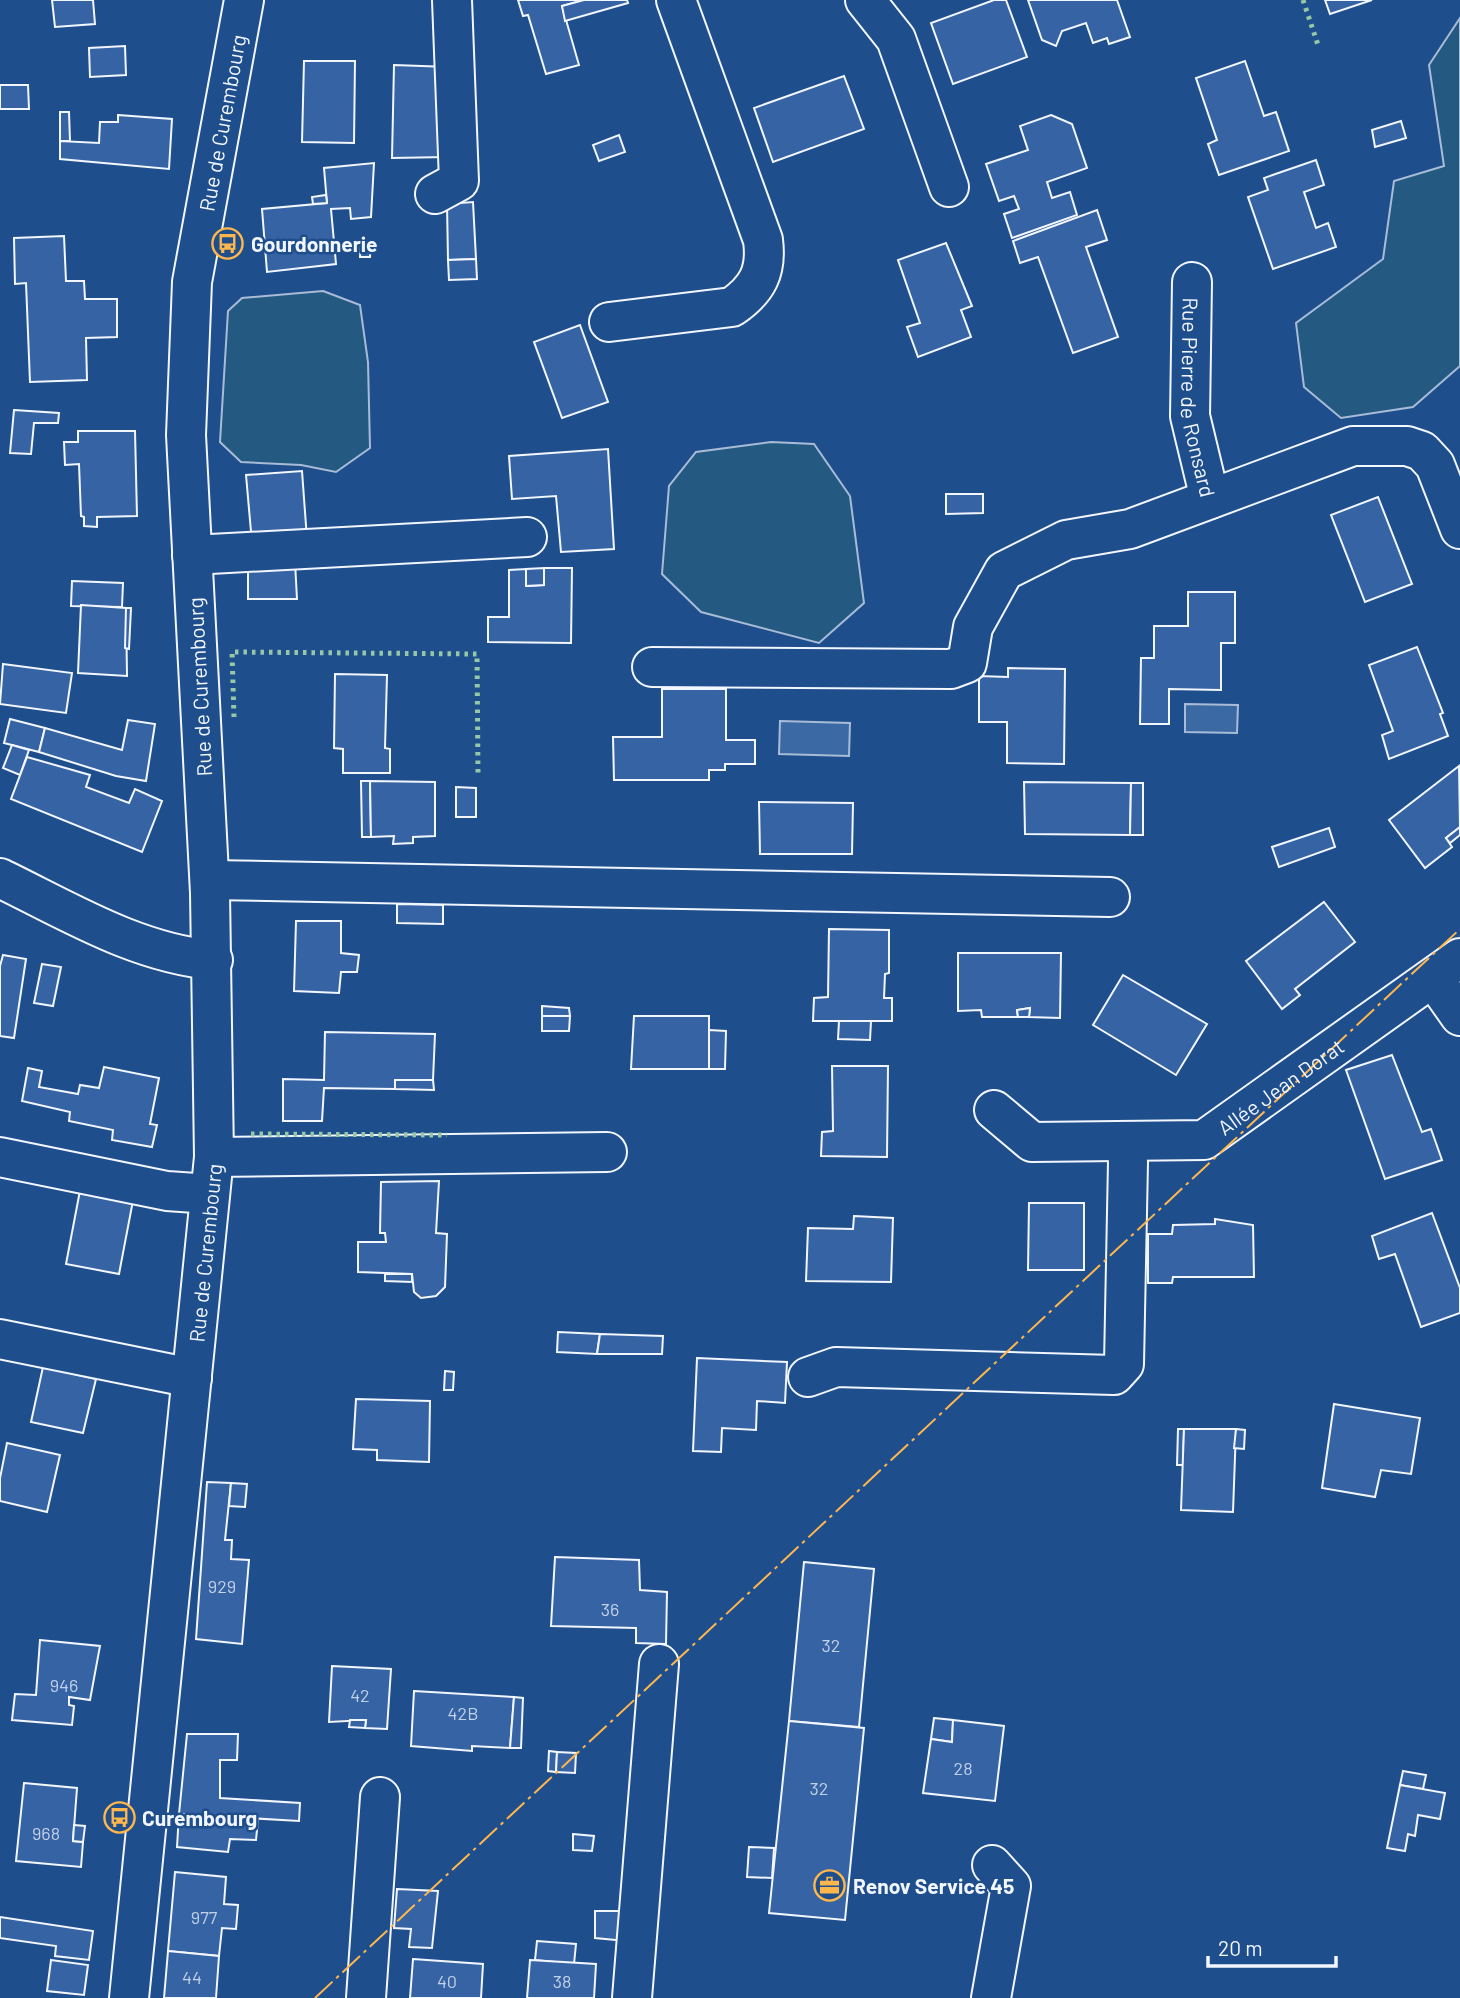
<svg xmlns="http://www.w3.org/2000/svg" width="1460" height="1998" font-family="Barlow,sans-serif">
<rect width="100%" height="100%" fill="#1f4e8c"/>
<!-- green -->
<g fill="#245a82" stroke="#a8bbd7" stroke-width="2">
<polygon points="1460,18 1460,366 1413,407 1341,418 1304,387 1296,323 1383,259 1394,181 1444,166 1429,65"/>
<polygon points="323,291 360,305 368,362 370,448 336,472 301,465 241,462 220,442 228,311 242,298"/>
<polygon points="771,442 814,444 850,496 864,603 819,643 701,612 662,574 669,486 696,452"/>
</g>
<!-- water -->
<g fill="#3b69a3" stroke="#a8bbd7" stroke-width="2">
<polygon points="1185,704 1238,705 1237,733 1185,732"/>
<polygon points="780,721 850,723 849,756 779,754"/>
</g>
<!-- building -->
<g fill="#3563a3" stroke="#f2f6ff" stroke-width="2">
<polygon points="52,0 93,0 95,24 55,27"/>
<polygon points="518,0 584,0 562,6 579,65 546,74 528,15 523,16"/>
<polygon points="584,0 627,0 628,3 565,21 562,6"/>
<polygon points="994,0 1006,0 1027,57 953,84 931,23"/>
<polygon points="1028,0 1117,0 1130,37 1109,44 1107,38 1093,43 1086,23 1062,31 1056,46 1042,40"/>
<polygon points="1325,0 1372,0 1330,14"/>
<polygon points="125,46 126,75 90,77 89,48"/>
<polygon points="304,61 355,61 354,143 302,142"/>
<polygon points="1245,61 1264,116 1276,112 1289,151 1219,175 1208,144 1217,140 1196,78"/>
<polygon points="394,65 449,67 446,157 392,158"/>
<polygon points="844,76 864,129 773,162 754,108"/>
<polygon points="0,85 28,85 29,109 0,109"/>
<polygon points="60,112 69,112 70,141 60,141"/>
<polygon points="118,115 172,119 169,169 60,159 60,141 99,143 100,122 118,122"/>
<polygon points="1051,115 1072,124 1087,168 1047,182 1052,198 1070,192 1077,215 1012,238 1004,214 1019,209 1014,196 999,201 986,164 1028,150 1020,126"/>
<polygon points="1401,121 1406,138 1375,147 1372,130"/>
<polygon points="619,135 625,152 599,161 593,145"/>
<polygon points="1316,160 1324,185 1304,192 1316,228 1328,223 1336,247 1273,269 1248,197 1268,190 1264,178"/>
<polygon points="374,163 371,217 351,219 350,208 331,209 336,264 267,272 262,209 327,203 324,168"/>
<polygon points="326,195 327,203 313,204 312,197"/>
<polygon points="473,202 476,259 448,260 447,204"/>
<polygon points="1097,210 1107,240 1086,247 1118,337 1073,353 1038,257 1020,263 1013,241"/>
<polygon points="64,236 66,281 84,281 85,299 117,299 117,337 86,338 87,380 30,382 26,283 15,284 14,238"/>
<polygon points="371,242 370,257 360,257 361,243"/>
<polygon points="946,243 972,306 961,310 971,337 918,357 907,327 920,323 898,260"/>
<polygon points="476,259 477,279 449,280 448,260"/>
<polygon points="580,325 608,402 562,418 534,342"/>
<polygon points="14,410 59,413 58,423 34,423 31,454 10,453"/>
<polygon points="78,431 135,431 137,516 97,517 97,527 84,526 84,517 81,516 79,464 65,465 64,442 78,442"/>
<polygon points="608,449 614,549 561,552 556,496 512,499 509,456"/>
<polygon points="302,471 307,539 252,543 246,475"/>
<polygon points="946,494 983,494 983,513 946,514"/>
<polygon points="1378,497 1412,584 1365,602 1331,515"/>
<polygon points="295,562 297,599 248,599 248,564"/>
<polygon points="544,568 572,568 571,643 488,642 488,617 509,617 509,570 526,569 526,586 544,585"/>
<polygon points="544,568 544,585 526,586 526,569"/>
<polygon points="72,581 123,583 122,607 71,606"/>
<polygon points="1188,592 1235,592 1235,643 1221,643 1221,690 1169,689 1169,724 1140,724 1141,658 1154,658 1154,626 1188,626"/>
<polygon points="81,605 126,608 127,676 78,673"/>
<polygon points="126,608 131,608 129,649 125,648"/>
<polygon points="1417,647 1443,713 1440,714 1448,736 1389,759 1382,735 1393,731 1369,665"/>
<polygon points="3,664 72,673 66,713 0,704"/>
<polygon points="1008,668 1065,669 1064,764 1007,763 1007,722 979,722 979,676 1008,677"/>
<polygon points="335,674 387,675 385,748 390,749 390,773 343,773 343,749 334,748"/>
<polygon points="662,689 726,689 726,740 755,740 755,764 725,764 725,770 709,770 709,780 614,780 613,737 662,737"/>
<polygon points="10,719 45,728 39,752 4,743"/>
<polygon points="128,720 155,724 146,781 116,776 39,752 45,728 122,750"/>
<polygon points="12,745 29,750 20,775 3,768"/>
<polygon points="27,757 90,775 86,787 129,803 135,789 162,801 142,852 11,799"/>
<polygon points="1459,766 1460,827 1446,838 1452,847 1425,868 1389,820"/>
<polygon points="361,781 370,781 371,837 362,837"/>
<polygon points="370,781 435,782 435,836 413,837 413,843 393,844 394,836 371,837"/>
<polygon points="1024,782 1131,783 1130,835 1025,834"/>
<polygon points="1131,783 1143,783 1143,835 1130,835"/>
<polygon points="456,787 476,788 476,817 456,817"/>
<polygon points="759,802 853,803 852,854 760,854"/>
<polygon points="1460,827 1460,835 1450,843 1446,838"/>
<polygon points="1329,828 1335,847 1279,867 1272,847"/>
<polygon points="1324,902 1355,942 1295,989 1300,995 1282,1009 1246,961"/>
<polygon points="397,904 443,905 443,924 397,923"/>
<polygon points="296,921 341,921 341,953 359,955 357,972 341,972 339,993 294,991"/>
<polygon points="829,929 889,930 889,973 885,974 884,998 892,998 892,1021 813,1021 814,998 828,997"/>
<polygon points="958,953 1061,953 1060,1018 1029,1017 1030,1008 1017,1010 1018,1017 982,1017 981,1010 958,1011"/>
<polygon points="3,955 26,959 14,1038 0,1036 0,966"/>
<polygon points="42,964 61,967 53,1006 34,1003"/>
<polygon points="1123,975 1207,1024 1176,1075 1093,1025"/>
<polygon points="542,1006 569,1008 570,1016 542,1016"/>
<polygon points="1030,1008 1029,1017 1018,1017 1017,1010"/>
<polygon points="542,1016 570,1016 569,1031 542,1031"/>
<polygon points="634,1016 709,1016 709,1069 631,1069"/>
<polygon points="839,1021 871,1021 870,1040 838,1039"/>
<polygon points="709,1030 726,1031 725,1069 709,1069"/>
<polygon points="325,1032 435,1034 433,1080 395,1080 395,1089 324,1088 322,1121 283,1121 283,1079 324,1080"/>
<polygon points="1392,1055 1422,1132 1431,1129 1442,1160 1385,1179 1346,1070"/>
<polygon points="832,1066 888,1066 887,1157 821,1156 822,1132 833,1131"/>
<polygon points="104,1067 159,1078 150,1124 157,1125 152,1147 112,1140 113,1130 69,1121 70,1112 22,1101 28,1068 42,1071 39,1087 78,1094 80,1085 99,1088"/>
<polygon points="395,1080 433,1080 434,1090 395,1089"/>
<polygon points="82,1180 135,1190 119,1274 66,1264"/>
<polygon points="439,1181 436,1233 447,1234 445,1287 436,1296 421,1298 414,1292 412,1274 358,1272 358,1242 386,1242 385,1233 380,1233 381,1182"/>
<polygon points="1029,1203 1084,1203 1084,1270 1028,1270"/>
<polygon points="1432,1213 1460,1288 1460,1313 1421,1327 1395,1254 1379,1259 1372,1236"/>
<polygon points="854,1216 893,1218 891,1282 806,1281 808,1228 853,1229"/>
<polygon points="1215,1219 1253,1225 1254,1277 1173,1277 1172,1283 1148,1283 1148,1234 1172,1234 1173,1225 1215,1224"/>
<polygon points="385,1274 412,1274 412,1282 385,1281"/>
<polygon points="558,1332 600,1334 597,1354 557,1352"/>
<polygon points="600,1334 663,1336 662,1354 597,1354"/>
<polygon points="697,1358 787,1362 785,1403 757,1401 756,1430 722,1428 721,1452 693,1451"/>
<polygon points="43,1367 96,1379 83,1433 31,1422"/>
<polygon points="445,1371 454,1372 453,1390 444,1390"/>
<polygon points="356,1399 430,1401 429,1462 377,1460 377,1450 353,1449"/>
<polygon points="1334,1404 1420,1418 1411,1474 1381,1470 1375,1497 1322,1488"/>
<polygon points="1178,1429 1184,1429 1183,1465 1177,1465"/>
<polygon points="1184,1429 1236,1429 1233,1512 1181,1510"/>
<polygon points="1236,1429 1245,1430 1244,1449 1234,1448"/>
<polygon points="7,1443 60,1455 47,1512 0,1501 0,1478"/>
<polygon points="207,1482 231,1483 225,1540 232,1540 231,1559 249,1560 242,1644 196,1639"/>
<polygon points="231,1483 247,1484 245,1507 229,1506"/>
<polygon points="555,1557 639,1560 640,1590 667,1592 666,1644 636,1643 636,1628 551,1626"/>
<polygon points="804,1562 874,1569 859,1727 789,1721"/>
<polygon points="40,1640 100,1646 90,1700 69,1697 69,1705 74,1706 72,1725 12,1720 15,1694 36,1695"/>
<polygon points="332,1666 391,1669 387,1729 365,1728 366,1720 329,1722"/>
<polygon points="414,1691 514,1697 510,1748 472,1746 472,1751 411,1746"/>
<polygon points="514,1697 523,1698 521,1748 510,1748"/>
<polygon points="934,1718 953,1720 952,1742 931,1739"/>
<polygon points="350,1720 366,1720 365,1728 349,1727"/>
<polygon points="953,1720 1004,1726 995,1801 923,1793 931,1739 952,1742"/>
<polygon points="789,1721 864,1728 845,1920 769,1913"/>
<polygon points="187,1734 238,1734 237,1760 220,1760 220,1798 300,1803 299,1821 179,1814"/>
<polygon points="549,1751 557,1752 556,1772 548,1771"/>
<polygon points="557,1752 576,1753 575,1773 556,1772"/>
<polygon points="1403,1771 1426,1775 1423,1789 1400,1785"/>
<polygon points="24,1783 77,1788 73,1841 83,1842 81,1867 16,1861"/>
<polygon points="1400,1785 1445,1793 1440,1819 1418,1815 1415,1836 1408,1834 1405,1851 1387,1848"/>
<polygon points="179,1814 258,1820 256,1840 230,1839 228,1852 177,1847"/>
<polygon points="74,1825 85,1826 83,1842 73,1841"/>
<polygon points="573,1834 594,1836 592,1851 573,1850"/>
<polygon points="749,1847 774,1848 772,1878 747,1877"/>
<polygon points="175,1872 226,1877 224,1904 238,1905 236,1929 222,1928 219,1956 168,1951"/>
<polygon points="397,1889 438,1891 432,1948 409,1947 411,1929 394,1928"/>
<polygon points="595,1911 629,1911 626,1941 595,1938"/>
<polygon points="0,1917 93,1931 89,1960 55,1956 56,1946 0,1938"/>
<polygon points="537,1941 576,1944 574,1964 535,1960"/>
<polygon points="168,1951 219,1956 216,1998 164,1998"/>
<polygon points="413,1959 483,1964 481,1998 410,1998"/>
<polygon points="51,1960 88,1965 84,1995 47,1991"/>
<polygon points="530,1960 596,1964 594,1998 527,1998"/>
</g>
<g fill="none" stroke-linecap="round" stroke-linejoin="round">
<defs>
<g id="minor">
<polyline points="865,0 896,39 949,187"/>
<polyline points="435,194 459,181 452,0"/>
<path id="s1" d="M1192,282L1190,416L1210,499"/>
<path d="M609,322L732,307C758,289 767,271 763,240L676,0"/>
<polyline points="192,555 527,537"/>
<polyline points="652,667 951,669 967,663 973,627 1004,571 1066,540 1130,529 1353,446 1407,446 1422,451 1435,465 1460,529"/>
<path d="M0,878C68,911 136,953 213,960"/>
<polyline points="210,880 1110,897"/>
<polyline points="1434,979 1460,1016"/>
<path id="s2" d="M994,1110L1032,1142L1204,1140L1460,958"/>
<polyline points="0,1157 167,1191 210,1194"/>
<polyline points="214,1157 607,1152"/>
<polyline points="0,1339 192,1378"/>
<polyline points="808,1377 836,1367 1114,1375 1124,1364 1128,1162 1126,1141"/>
<path id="s3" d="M129,1998L214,1157L210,893L186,435L192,282L244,0"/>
<polyline points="366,1998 380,1797"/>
<polyline points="632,1998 659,1664"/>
<polyline points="991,1998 1011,1886 992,1865"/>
</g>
</defs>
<!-- minor casing -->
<use href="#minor" stroke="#f2f6ff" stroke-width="42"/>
<!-- minor -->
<use href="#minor" stroke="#1f4e8c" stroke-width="38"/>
<!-- hedge -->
<g stroke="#97c8a6" stroke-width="5" stroke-dasharray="3.5 5" stroke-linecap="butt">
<polyline points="1303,0 1318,45"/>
<polyline points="234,717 232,652 477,654 478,774"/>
<polyline points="251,1134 447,1135"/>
</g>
<!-- power -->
<polyline stroke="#ffb74d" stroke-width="2" stroke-dasharray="24 5 3.5 5" stroke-linecap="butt" points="315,1998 1460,929"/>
</g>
<!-- icons -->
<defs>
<symbol id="bus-ring" viewBox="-11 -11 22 22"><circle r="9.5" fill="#1f4e8c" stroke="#ffb74d" stroke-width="1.5"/><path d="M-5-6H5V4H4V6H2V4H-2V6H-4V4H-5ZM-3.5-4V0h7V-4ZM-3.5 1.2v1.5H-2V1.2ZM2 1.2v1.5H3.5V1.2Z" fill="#ffb74d"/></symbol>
<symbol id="office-ring" viewBox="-11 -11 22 22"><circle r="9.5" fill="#1f4e8c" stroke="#ffb74d" stroke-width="1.5"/><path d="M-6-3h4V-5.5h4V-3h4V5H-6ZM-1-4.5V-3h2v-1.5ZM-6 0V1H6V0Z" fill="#ffb74d"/></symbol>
</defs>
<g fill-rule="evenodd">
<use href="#bus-ring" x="210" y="226" width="35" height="35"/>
<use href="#bus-ring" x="102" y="1800" width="35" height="35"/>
<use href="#office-ring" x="812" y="1868" width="35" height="35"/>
</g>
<g text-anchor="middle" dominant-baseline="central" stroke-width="5" stroke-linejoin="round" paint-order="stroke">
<!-- number labels -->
<g font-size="18" fill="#c3d1e8">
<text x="222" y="1586">929</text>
<text x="610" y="1609">36</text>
<text x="831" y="1645">32</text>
<text x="64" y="1685">946</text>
<text x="360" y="1695">42</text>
<text x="463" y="1713">42B</text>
<text x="963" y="1768">28</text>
<text x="819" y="1788">32</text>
<text x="46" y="1833">968</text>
<text x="204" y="1917">977</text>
<text x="192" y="1977">44</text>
<text x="447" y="1981">40</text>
<text x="562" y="1981">38</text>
</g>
<!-- street labels -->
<g font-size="21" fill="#f2f6ff" stroke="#1f4e8c">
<text stroke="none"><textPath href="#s3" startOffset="1883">Rue de Curembourg</textPath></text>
<text stroke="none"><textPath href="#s1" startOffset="116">Rue Pierre de Ronsard</textPath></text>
<text transform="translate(199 687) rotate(-93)">Rue de Curembourg</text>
<text stroke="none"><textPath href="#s2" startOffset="315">Allée Jean Dorat</textPath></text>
<text stroke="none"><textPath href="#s3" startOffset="749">Rue de Curembourg</textPath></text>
</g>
<!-- poi labels -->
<g font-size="21" font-weight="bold" fill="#f2f6ff" stroke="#1f4e8c" text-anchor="start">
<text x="251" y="243">Gourdonnerie</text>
<text x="142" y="1817">Curembourg</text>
<text x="853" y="1885">Renov Service 45</text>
</g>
</g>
<!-- scale -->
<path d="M1208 1956v10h128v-10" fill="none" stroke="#f2f6ff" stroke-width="3.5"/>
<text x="1218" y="1956" font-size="21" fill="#f2f6ff" stroke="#1f4e8c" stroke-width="5" paint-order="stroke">20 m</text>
</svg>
